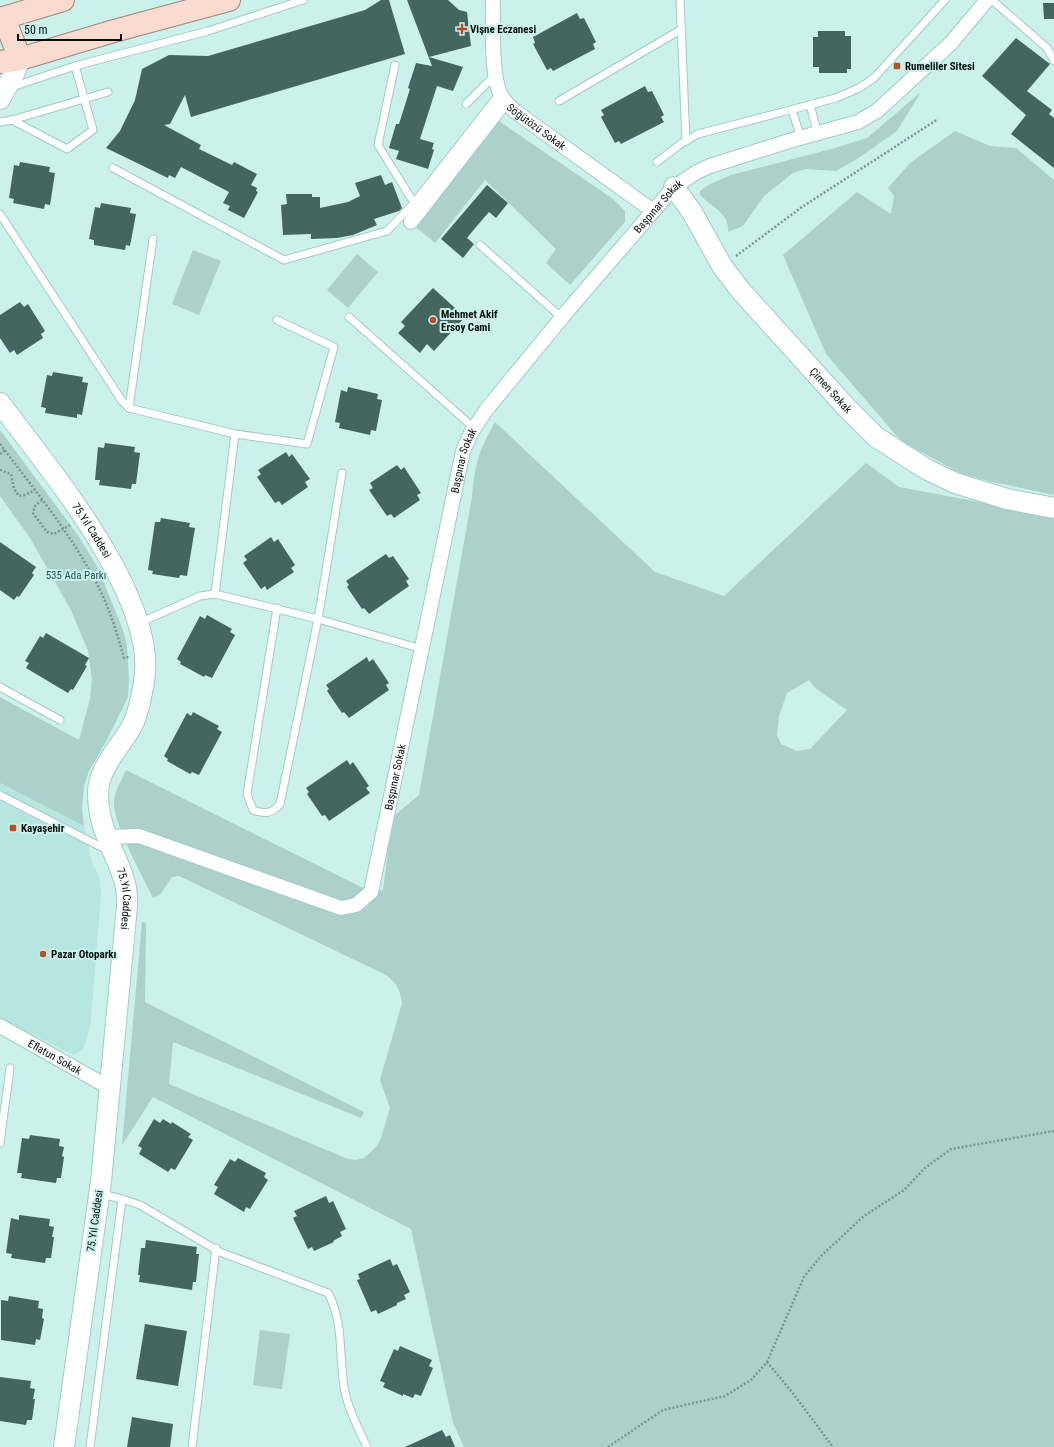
<svg xmlns="http://www.w3.org/2000/svg" width="1054" height="1447" font-family="'Roboto Condensed',sans-serif">
<rect width="100%" height="100%" fill="#cbf1eb"/>
<!-- built -->
<polygon fill="#b6e6df" points="0,783 84,826 92,863 99,876 101,895 90,1029 83,1049 73,1055 0,1018"/>
<!-- green -->
<g fill="#acd1cb" fill-rule="evenodd">
<path d="M921,92L897,131L857,159L836,171L806,169L793,173L764,196L743,226L728,232C730,213 711,207 700,195V191L708,185L731,175L835,148L867,138Z"/>
<polygon points="499,121 613,199 625,211 625,222 570,285 546,263 556,249 485,180 435,243 416,227"/>
<polygon points="955,131 990,146 1016,148 1054,180 1054,495 988,481 960,473 901,441 826,354 783,255 857,192 891,214 894,196 888,188 910,163"/>
<polygon points="193,250 221,261 199,315 172,304"/>
<polygon points="357,254 378,272 348,308 327,290"/>
<path d="M495,422L655,572L724,596L866,463L899,487L1054,516V1447H464L453,1423L411,1229L153,1097L122,1145L142,922L146,923V929L145,1002L364,1112L361,1118L173,1042L169,1084L348,1159L356,1160L364,1158L377,1146L381,1138L390,1108L380,1080L402,1003C400,990 397,983 386,975L179,876L172,877L160,895L153,898C142,875 116,829 114,805C113,793 121,781 126,770L371,892L383,890L391,827L395,815L419,795L472,497C475,464 478,452 495,422ZM809,680L815,688L847,710L810,749L797,751L781,744L777,735L779,716L787,693Z"/>
<polygon points="0,430 77,534 97,566 122,627 127,645 129,679 128,697 107,740 89,771 84,786 82,808 84,826 0,783 0,697 79,740 90,699 92,679 88,651 71,610 30,538 0,496"/>
<polygon points="260,1330 290,1334 282,1389 253,1385"/>
</g>
<!-- building -->
<g fill="#446661">
<polygon points="381,0 389,0 405,54 191,117 185,95 170,124 164,125 201,145 199,149 232,165 234,162 257,174 251,185 257,188 256,191 258,192 244,218 228,210 230,206 223,203 229,192 181,167 175,178 169,175 168,178 106,148 120,131 135,100 142,69 169,55 208,56 365,10"/>
<polygon points="407,0 448,0 459,10 467,12 471,46 429,57 463,67 453,91 437,86 420,139 434,143 432,149 434,150 428,169 396,159 399,151 389,148 396,124 399,124 410,89 408,88 416,63 432,66"/>
<polygon points="1043,3 1054,3 1054,19 1044,19"/>
<polygon points="577,13 580,19 584,18 596,42 593,44 595,49 553,71 551,68 547,70 533,44 535,43 533,37"/>
<polygon points="818,31 845,31 845,36 851,36 851,69 847,69 847,73 819,73 819,67 813,67 813,37 818,37"/>
<polygon points="1016,38 1050,64 1027,91 1052,110 1049,114 1054,118 1054,168 1011,134 1026,115 982,76"/>
<polygon points="645,86 648,92 652,91 664,115 661,117 664,122 621,144 619,141 615,143 601,117 604,115 601,110"/>
<polygon points="20,162 50,167 49,172 55,173 50,205 45,204 44,209 13,203 14,199 9,198 14,165 19,166"/>
<polygon points="381,175 385,185 392,182 402,208 399,211 374,219 377,225 353,235 337,238 311,239 311,234 283,235 281,205 287,204 286,194 312,194 312,197 320,197 320,208 348,202 360,196 355,183"/>
<polygon points="487,185 508,203 496,218 489,212 476,227 467,238 474,244 463,258 441,239"/>
<polygon points="101,203 131,208 130,213 136,214 130,246 126,245 125,250 94,245 94,240 89,239 95,207 100,208"/>
<polygon points="433,288 465,317 434,351 427,344 420,353 398,333 405,326 401,322"/>
<polygon points="20,302 24,307 28,304 45,331 41,334 43,338 17,355 14,350 10,353 0,338 0,315"/>
<polygon points="53,372 83,377 82,382 88,383 82,415 77,414 77,418 45,413 46,408 41,407 47,375 52,376"/>
<polygon points="348,387 378,394 377,399 382,400 376,431 371,430 370,435 339,428 340,423 335,422 341,390 347,392"/>
<polygon points="105,443 135,447 134,452 140,453 136,484 132,484 131,489 99,485 100,480 95,480 98,447 104,448"/>
<polygon points="286,452 289,457 292,454 310,479 305,482 308,487 282,505 279,501 275,503 257,477 261,474 258,470"/>
<polygon points="397,465 401,470 404,467 421,493 417,495 420,500 394,518 391,514 387,516 369,490 373,488 370,483"/>
<polygon points="161,518 190,523 189,527 195,528 187,576 180,575 179,578 152,574 153,571 148,570 155,522 160,522"/>
<polygon points="271,537 274,542 278,539 295,565 291,568 294,572 267,590 265,586 261,589 243,563 247,560 244,556"/>
<polygon points="0,542 36,567 32,573 34,575 19,597 17,596 14,600 0,590"/>
<polygon points="386,554 389,558 393,556 409,579 406,581 409,586 369,614 364,608 362,609 347,587 349,585 346,581"/>
<polygon points="207,615 232,629 230,632 235,635 212,678 205,675 204,677 180,664 181,662 177,659 200,616 205,619"/>
<polygon points="46,633 89,658 85,665 87,666 73,690 71,689 68,693 26,668 29,663 25,661 40,636 43,638"/>
<polygon points="367,657 369,662 373,659 389,683 386,685 389,690 349,718 344,712 342,713 327,691 329,689 326,685"/>
<polygon points="193,712 219,726 217,729 222,732 199,775 192,772 190,774 167,761 168,759 164,756 187,713 191,716"/>
<polygon points="347,760 350,765 353,762 369,786 366,788 370,793 329,821 325,815 322,816 307,794 309,792 306,788"/>
<polygon points="154,1119 160,1123 163,1119 171,1124 172,1122 191,1134 188,1137 193,1140 175,1170 171,1168 168,1172 139,1154 142,1148 138,1146"/>
<polygon points="30,1135 60,1139 59,1146 64,1147 62,1156 64,1157 61,1178 57,1178 56,1183 21,1178 22,1173 17,1173 22,1138 29,1139"/>
<polygon points="238,1158 266,1173 264,1177 268,1180 250,1209 246,1207 244,1212 214,1194 218,1187 214,1185 230,1159 235,1162"/>
<polygon points="326,1196 329,1203 333,1201 346,1229 340,1232 342,1236 333,1241 334,1242 314,1251 312,1247 308,1249 293,1218 297,1216 294,1211"/>
<polygon points="19,1215 50,1219 49,1226 54,1227 52,1237 54,1237 51,1258 46,1258 45,1263 11,1258 12,1254 6,1253 11,1218 19,1220"/>
<polygon points="146,1240 197,1247 196,1254 199,1254 196,1282 193,1282 192,1290 139,1282 140,1275 138,1275 141,1248 145,1248"/>
<polygon points="390,1259 393,1266 397,1264 410,1292 404,1295 406,1299 397,1303 397,1305 378,1314 376,1310 371,1312 357,1280 360,1279 358,1274"/>
<polygon points="9,1296 39,1301 38,1308 43,1309 42,1318 44,1319 40,1340 36,1339 35,1345 1,1340 1,1300 8,1301"/>
<polygon points="145,1324 187,1331 178,1386 136,1379"/>
<polygon points="400,1346 432,1360 429,1366 433,1368 421,1396 415,1394 413,1398 403,1394 403,1396 383,1387 385,1383 380,1381 394,1349 398,1351"/>
<polygon points="0,1377 31,1381 30,1388 35,1389 33,1399 35,1399 32,1420 27,1420 26,1425 0,1421"/>
<polygon points="132,1417 173,1424 170,1447 127,1447"/>
<polygon points="442,1430 446,1437 450,1435 455,1447 405,1447"/>
</g>
<g fill="none" stroke-linecap="round" stroke-linejoin="round">
<defs>
<g id="lane">
<polyline points="680,0 686,141"/>
<polyline points="992,0 1047,48 1054,61"/>
<polyline points="395,65 378,145 414,203"/>
<polyline points="12,87 75,66 208,31 303,0"/>
<polyline points="559,101 682,29"/>
<polyline points="466,104 495,75"/>
<polyline points="810,105 818,134"/>
<polyline points="792,110 801,138"/>
<polyline points="12,120 67,149 93,130 75,66"/>
<polyline points="0,122 12,120 108,92"/>
<polyline points="657,162 682,143 698,134 836,98 859,88 874,78 945,0"/>
<polyline points="113,168 284,260 387,231 414,203 500,93"/>
<polyline points="0,214 122,401 129,408 235,434"/>
<polyline points="480,245 562,318"/>
<polyline points="349,317 474,428"/>
<polyline points="129,408 153,239"/>
<polyline points="342,473 318,619 422,649"/>
<polyline points="215,594 235,434 307,444 334,347 277,320"/>
<path d="M139,623L200,596L215,594L318,619L280,804C272,814 265,814 253,810L247,794L277,608"/>
<polyline points="0,687 60,720"/>
<polyline points="0,795 107,850"/>
<polyline points="0,1143 10,1068"/>
<polyline points="101,1194 122,1199"/>
<path d="M90,1447L122,1199L140,1205L220,1252L328,1293C345,1324 338,1359 345,1392C349,1412 359,1429 367,1447"/>
<polyline points="192,1447 216,1248"/>
</g>
<g id="street">
<path id="s1" d="M493,0C493,23 491,73 500,93C503,101 509,106 516,112L653,211"/>
<polyline points="411,222 505,101"/>
<path id="s2" d="M107,837L139,836L341,908L356,905L371,892L463,451L471,433L486,410L569,309L674,187L697,172L710,166L789,141L858,122L877,111L951,43L987,0"/>
<path id="s3" d="M0,1026L110,1088"/>
</g>
<g id="secondary">
<polyline points="0,99 14,74 20,59"/>
<path id="s4" d="M674,187L692,212L722,266L741,291L846,407L876,437L926,469L955,483L1007,499L1054,508"/>
<path id="s5" d="M0,403C48,468 159,598 144,682C141,697 139,713 132,726C121,746 98,768 98,793C98,808 101,823 107,837C113,854 123,870 126,888C127,894 127,900 127,906L101,1181L64,1447"/>
</g>
<g id="primary">
<polyline points="4,18 20,59"/>
<polyline points="0,19 63,0"/>
<polyline points="0,62 20,59 114,31 229,0"/>
</g>
</defs>
<!-- lane casing -->
<use href="#lane" stroke="#a4cac4" stroke-width="9"/>
<!-- street casing -->
<use href="#street" stroke="#a4cac4" stroke-width="16"/>
<!-- secondary casing -->
<use href="#secondary" stroke="#a4cac4" stroke-width="22"/>
<!-- primary casing -->
<use href="#primary" stroke="#a28478" stroke-width="24"/>
<!-- path -->
<g stroke="#7b9792" stroke-width="2.5" stroke-dasharray="2 2" stroke-linecap="butt">
<polyline points="736,256 802,207 938,119"/>
<path d="M0,444C34,489 71,534 97,584C109,607 117,633 124,658L129,657"/>
<polyline points="0,454 5,450"/>
<polyline points="0,470 11,474 14,489 19,496 25,495 35,490"/>
<polyline points="42,500 35,506 33,513 47,532 54,534 70,525"/>
<polyline points="767,1362 792,1392 833,1447"/>
<polyline points="608,1447 663,1410 725,1396 751,1380 767,1362 804,1277 822,1255 864,1216 904,1190 925,1168 951,1149 1054,1131"/>
</g>
<!-- lane -->
<use href="#lane" stroke="#fff" stroke-width="7"/>
<!-- street -->
<use href="#street" stroke="#fff" stroke-width="14"/>
<!-- secondary -->
<use href="#secondary" stroke="#fff" stroke-width="20"/>
<!-- primary -->
<use href="#primary" stroke="#fadbd0" stroke-width="22"/>
</g>
<!-- markers -->
<g fill="#b64f26" stroke="#cbf1eb" stroke-width="1.5">
<path d="M460 23h4v4h4v4h-4v4h-4v-4h-4v-4h4z"/>
<rect x="893" y="62" width="8" height="8" rx="2"/>
<circle cx="433" cy="320" r="4"/>
<rect x="9" y="824" width="8" height="8" rx="2"/>
<circle cx="43" cy="954" r="4"/>
</g>
<g text-anchor="middle" dominant-baseline="central" stroke-width="4" stroke-linejoin="round" paint-order="stroke">
<!-- poi labels -->
<g font-size="11" font-weight="bold" fill="#030f0d" stroke="#cbf1eb" text-anchor="start">
<text x="470" y="29">Vişne Eczanesi</text>
<text x="905" y="66">Rumeliler Sitesi</text>
<text x="441" y="314">Mehmet Akif<tspan x="441" dy="13">Ersoy Cami</tspan></text>
<text x="21" y="828">Kayaşehir</text>
<text x="51" y="954">Pazar Otoparkı</text>
</g>
<!-- street labels -->
<g font-size="11" fill="#030f0d" stroke="#cbf1eb">
<text stroke="none"><textPath href="#s1" startOffset="144">Söğütözü Sokak</textPath></text>
<text stroke="none"><textPath href="#s2" startOffset="1046">Başpınar Sokak</textPath></text>
<text stroke="none"><textPath href="#s4" startOffset="258">Çimen Sokak</textPath></text>
<text stroke="none"><textPath href="#s2" startOffset="723">Başpınar Sokak</textPath></text>
<text stroke="none"><textPath href="#s5" startOffset="157">75.Yıl Caddesi</textPath></text>
<text stroke="none"><textPath href="#s2" startOffset="399">Başpınar Sokak</textPath></text>
<text stroke="none"><textPath href="#s5" startOffset="553">75.Yıl Caddesi</textPath></text>
<text stroke="none"><textPath href="#s3" startOffset="63">Eflatun Sokak</textPath></text>
<text transform="translate(95 1221) rotate(-82)">75.Yıl Caddesi</text>
</g>
<!-- park labels -->
<g font-size="11" fill="#1b5750" stroke="#cbf1eb">
<text x="76" y="575">535 Ada Parkı</text>
</g>
</g>
<!-- scale -->
<path d="M18 34v6h103v-6" fill="none" stroke="#030f0d" stroke-width="2"/>
<text x="24" y="34" font-size="12" fill="#030f0d" stroke="#cbf1eb" stroke-width="3" paint-order="stroke">50 m</text>
</svg>
